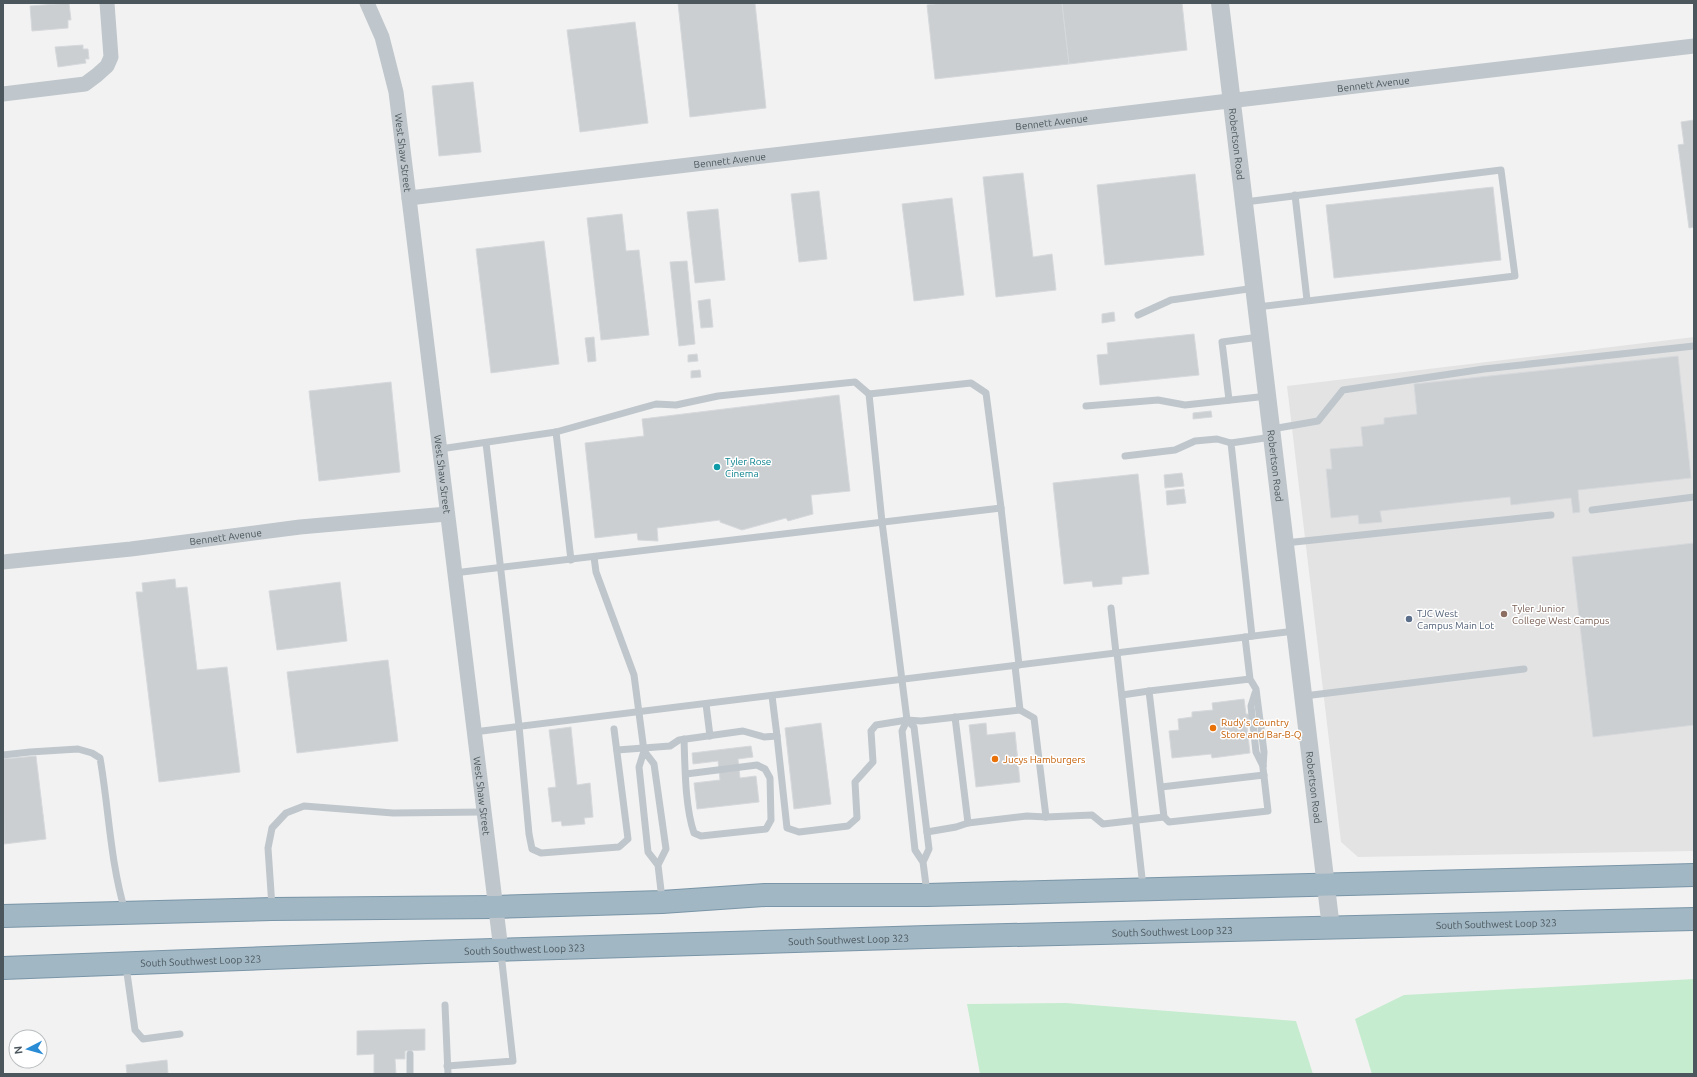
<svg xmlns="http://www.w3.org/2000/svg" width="1697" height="1077" font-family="Ubuntu,sans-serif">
<rect width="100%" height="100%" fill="#f3f2f2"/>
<!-- education -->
<polygon fill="#e4e3e3" points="1694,337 1694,851 1358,857 1341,842 1287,386"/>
<!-- green -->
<g fill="#c5eccf">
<polygon points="1694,979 1694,1074 1372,1074 1355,1019 1404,995"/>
<polygon points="1066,1003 1296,1021 1313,1074 980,1074 967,1004"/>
</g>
<!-- building -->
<g fill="#cccfd2" stroke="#d6d9dc">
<polygon points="69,3 71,20 68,20 68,28 32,31 30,6"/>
<polygon points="678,3 755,3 766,108 690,117"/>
<polygon points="942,3 1062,3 1069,64 935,79 927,5"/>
<polygon points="1062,3 1182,3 1187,50 1069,64"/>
<polygon points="635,22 648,123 580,132 567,30"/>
<polygon points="83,45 83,49 88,49 89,59 85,59 86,63 58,67 55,47"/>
<polygon points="473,82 481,152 439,156 432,86"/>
<polygon points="1694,120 1694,227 1689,228 1678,145 1684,144 1681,122"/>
<polygon points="1023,173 1033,257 1052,254 1056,290 996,297 983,177"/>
<polygon points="1195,174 1204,255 1105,265 1097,185"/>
<polygon points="1493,187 1501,260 1334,278 1326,205"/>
<polygon points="819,191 827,259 799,262 791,194"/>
<polygon points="952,198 964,295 914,301 902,204"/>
<polygon points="718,209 725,280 695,283 687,212"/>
<polygon points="622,214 626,251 639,250 649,335 601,340 587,218"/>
<polygon points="544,241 559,364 491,373 476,249"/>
<polygon points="687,261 695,344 679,346 670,262"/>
<polygon points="710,299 713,327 701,328 698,301"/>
<polygon points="1114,312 1115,321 1102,323 1102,314"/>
<polygon points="1194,334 1199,375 1100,385 1097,355 1108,354 1107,343"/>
<polygon points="594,337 596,361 588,362 585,338"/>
<polygon points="697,354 698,361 688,362 688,355"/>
<polygon points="1678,356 1691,478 1578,490 1580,512 1573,513 1571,498 1511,505 1510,497 1380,511 1382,522 1359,524 1358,515 1331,518 1326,469 1332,469 1330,449 1363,446 1361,427 1384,424 1384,418 1417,414 1414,384"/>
<polygon points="700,370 701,377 691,378 691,371"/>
<polygon points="391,382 400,472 319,481 309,391"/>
<polygon points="839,395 850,491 811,495 813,514 788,521 786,518 742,530 720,522 720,520 657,528 658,541 638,540 637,533 595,538 585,443 644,436 642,419"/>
<polygon points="1211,411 1212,417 1193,419 1193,413"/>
<polygon points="1182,473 1184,486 1165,488 1164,475"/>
<polygon points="1138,474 1149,574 1122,577 1122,584 1093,587 1092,581 1064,584 1053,483"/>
<polygon points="1184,489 1186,503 1167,505 1166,491"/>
<polygon points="1694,543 1694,725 1593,737 1572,557"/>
<polygon points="175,579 176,588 187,587 197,670 227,667 240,772 159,782 136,592 143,592 142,583"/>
<polygon points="340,582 347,641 277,650 269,591"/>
<polygon points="388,660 398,741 297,753 287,672"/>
<polygon points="1244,699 1246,714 1249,714 1253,726 1247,727 1250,753 1212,758 1211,754 1172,758 1169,731 1179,730 1178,719 1192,717 1192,712 1213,710 1212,703"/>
<polygon points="821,723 831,804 794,809 785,728"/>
<polygon points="986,723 987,735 1015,732 1020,782 976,787 969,725"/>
<polygon points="571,727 577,785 590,783 593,817 584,818 585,824 562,826 561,821 552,822 548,788 556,787 549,730"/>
<polygon points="751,746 753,757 738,759 740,778 756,776 759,802 697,809 694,783 720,780 718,761 693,764 692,753"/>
<polygon points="36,756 46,839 4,844 3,759"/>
<polygon points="425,1029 425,1050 405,1051 405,1059 395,1059 396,1074 374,1074 374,1054 357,1055 357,1031"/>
<polygon points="167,1060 168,1074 127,1074 126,1065"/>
</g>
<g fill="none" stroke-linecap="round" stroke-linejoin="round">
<defs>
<g id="trunk">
<polyline points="3,916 272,909 495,907 662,902 765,895 927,895 1694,875"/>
<path id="s5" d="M3,968L427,952L927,937L1694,919"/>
</g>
</defs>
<!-- trunk casing -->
<use href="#trunk" stroke="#7995a7" stroke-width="24"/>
<!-- service -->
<g stroke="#bfc7cc" stroke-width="7">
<polyline points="1295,195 1307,300"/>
<polyline points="1245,202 1501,170 1515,276 1257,307"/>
<polyline points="1138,315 1171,300 1255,288"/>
<polyline points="869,394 971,383 986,393 1001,508"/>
<polyline points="1229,400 1222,342 1259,337"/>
<polyline points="1086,406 1158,400 1185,405 1268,396"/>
<polyline points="1272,429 1318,421 1343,390 1484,369 1694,346"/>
<polyline points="556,432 571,560"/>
<polyline points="486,443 519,726 529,834 532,849 541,853 619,847 628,839 614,729"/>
<polyline points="440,449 556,432 656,404 676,405 718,396 855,382 869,394 882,522 907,720"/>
<polyline points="1125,456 1175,450 1195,441 1217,439 1231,443"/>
<polyline points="1592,510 1694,497"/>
<polyline points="1285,543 1551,515"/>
<polyline points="594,557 596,572 634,675 644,751"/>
<polyline points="454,573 1001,508 1019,665"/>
<polyline points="1111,608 1116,653"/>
<polyline points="1252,636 1231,443 1272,437"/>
<polyline points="1245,637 1250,679 1256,689 1264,752 1263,768 1268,811 1169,822 1164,817 1149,691 1250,679"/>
<polyline points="1117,653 1143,887"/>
<polyline points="1255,693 1251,706 1256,752 1263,766"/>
<polyline points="1122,695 1149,691"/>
<polyline points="1304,696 1524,669"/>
<polyline points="706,704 710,736"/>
<polyline points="1020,710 1034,718 1046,817"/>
<polyline points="955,717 968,823"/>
<polyline points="474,732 1295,631"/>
<polyline points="777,736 787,828 799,832 848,826 857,818 855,782 873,762 871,731 876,725 907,720 921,721 1020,710 1015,666"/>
<path d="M684,739C685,767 685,807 694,833L701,836L766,829L771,820L770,778L765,769L757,765L686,774"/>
<polyline points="617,750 670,746 679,740 743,731 764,737 777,736 772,696"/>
<path d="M3,755L30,752L78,749L92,753L100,758C109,809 110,861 125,911"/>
<polyline points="1161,787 1264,775"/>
<polyline points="927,832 956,827 968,823 1027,816 1046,817 1092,815 1103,824 1164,817"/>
<polyline points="923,862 915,850 902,731 907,720 914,727 929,849 923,862 927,893"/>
<polyline points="658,865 648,852 639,767 644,751 654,764 666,849 658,865 662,899"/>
<polyline points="272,907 268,848 272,828 286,813 304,806 393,813 484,812"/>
<polyline points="126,966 135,1030 143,1039 180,1034"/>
<polyline points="445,1005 448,1074"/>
<polyline points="410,1054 410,1074"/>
<polyline points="447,1066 513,1061 501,953"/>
</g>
<!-- minor -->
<g stroke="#bfc7cc" stroke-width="15">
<path id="s1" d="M367,3L382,37L396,92L501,950"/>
<polyline points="3,94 85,84 97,75 107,66 111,57 107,3"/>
<path id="s2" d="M409,198L1694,46"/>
<path id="s3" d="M3,562L131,549L300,527L447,514"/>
</g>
<!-- tertiary -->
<path stroke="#bfc7cc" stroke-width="18" id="s4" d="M1220,3L1331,928"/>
<!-- trunk -->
<use href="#trunk" stroke="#a1b7c4" stroke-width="22"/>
</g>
<!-- markers -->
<circle fill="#0f9aa8" stroke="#fff" stroke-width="1.5" cx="717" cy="467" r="4"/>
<circle fill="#8d6e63" stroke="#fff" stroke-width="1.5" cx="1504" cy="614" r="4"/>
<circle fill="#5c6f8a" stroke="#fff" stroke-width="1.5" cx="1409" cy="619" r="4"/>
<g fill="#e8710a" stroke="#fff" stroke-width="1.5">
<circle cx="1213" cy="728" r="4"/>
<circle cx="995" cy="759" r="4"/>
</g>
<g text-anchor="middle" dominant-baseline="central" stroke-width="3" stroke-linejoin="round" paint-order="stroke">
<!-- street labels -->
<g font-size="10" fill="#4b575d" stroke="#fff">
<text stroke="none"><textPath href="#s2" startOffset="971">Bennett Avenue</textPath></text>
<text stroke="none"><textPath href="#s2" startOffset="647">Bennett Avenue</textPath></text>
<text stroke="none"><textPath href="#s4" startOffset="142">Robertson Road</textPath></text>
<text stroke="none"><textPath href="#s1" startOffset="155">West Shaw Street</textPath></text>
<text stroke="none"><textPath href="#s2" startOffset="323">Bennett Avenue</textPath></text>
<text stroke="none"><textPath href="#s4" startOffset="466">Robertson Road</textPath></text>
<text stroke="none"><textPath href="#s1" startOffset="479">West Shaw Street</textPath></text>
<text stroke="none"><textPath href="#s3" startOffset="224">Bennett Avenue</textPath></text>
<text stroke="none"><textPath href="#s4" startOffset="790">Robertson Road</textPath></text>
<text stroke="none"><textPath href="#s1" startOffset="803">West Shaw Street</textPath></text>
<text stroke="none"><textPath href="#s5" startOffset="1494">South Southwest Loop 323</textPath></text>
<text stroke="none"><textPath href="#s5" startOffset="1170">South Southwest Loop 323</textPath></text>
<text stroke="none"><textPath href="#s5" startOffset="846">South Southwest Loop 323</textPath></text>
<text stroke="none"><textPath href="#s5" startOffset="522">South Southwest Loop 323</textPath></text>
<text stroke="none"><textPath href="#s5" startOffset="198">South Southwest Loop 323</textPath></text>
</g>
<!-- culture labels -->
<g font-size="10" fill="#0d838f" stroke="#fff" text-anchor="start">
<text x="725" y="461">Tyler Rose<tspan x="725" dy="12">Cinema</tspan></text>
</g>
<!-- education labels -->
<g font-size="10" fill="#785e54" stroke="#fff" text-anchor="start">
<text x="1512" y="608">Tyler Junior<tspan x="1512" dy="12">College West Campus</tspan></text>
</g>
<!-- service labels -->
<g font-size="10" fill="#4e5e75" stroke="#fff" text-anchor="start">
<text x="1417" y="613">TJC West<tspan x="1417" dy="12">Campus Main Lot</tspan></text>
</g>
<!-- food labels -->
<g font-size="10" fill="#c56008" stroke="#fff" text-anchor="start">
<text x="1221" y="722">Rudy's Country<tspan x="1221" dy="12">Store and Bar-B-Q</tspan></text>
<text x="1003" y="759">Jucys Hamburgers</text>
</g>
</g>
<!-- border -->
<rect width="1697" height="1077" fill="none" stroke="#4b575d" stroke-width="8"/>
<!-- north arrow -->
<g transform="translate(28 1049) rotate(264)"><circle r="19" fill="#ffffff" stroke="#b7bcbe"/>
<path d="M0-3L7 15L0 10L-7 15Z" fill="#2a8cd5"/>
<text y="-6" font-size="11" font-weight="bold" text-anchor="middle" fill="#4b575d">N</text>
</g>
</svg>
